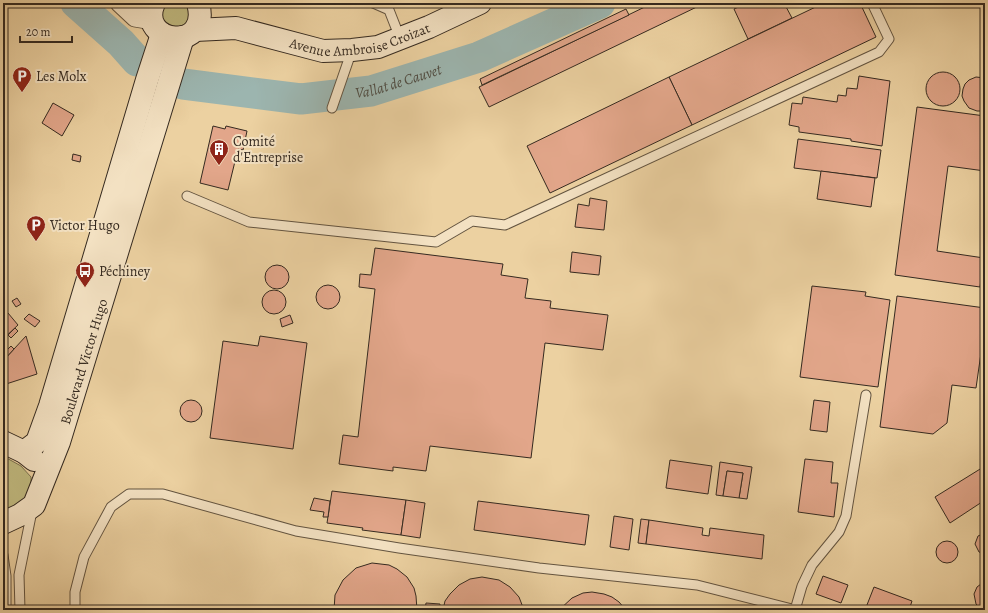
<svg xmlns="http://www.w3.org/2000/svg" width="988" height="613" font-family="Alegreya,serif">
<rect width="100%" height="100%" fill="#ecd1a1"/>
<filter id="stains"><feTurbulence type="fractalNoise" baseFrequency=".005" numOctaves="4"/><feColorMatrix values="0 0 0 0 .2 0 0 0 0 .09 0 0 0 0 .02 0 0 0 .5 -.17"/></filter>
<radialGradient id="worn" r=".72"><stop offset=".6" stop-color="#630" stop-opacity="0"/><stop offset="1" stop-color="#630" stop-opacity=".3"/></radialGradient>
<!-- green -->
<g fill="#c0b97f" stroke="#7a7250">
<polygon points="160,3 189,3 191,21 170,31 157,8"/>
<path d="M3,456L21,466L31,477C32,500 23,504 3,510Z"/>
</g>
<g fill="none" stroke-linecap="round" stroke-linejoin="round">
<!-- river -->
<g stroke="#9cb5af" stroke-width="31">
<polyline points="76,3 121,43 137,61"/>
<path id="s1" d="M183,84L301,99L371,91L479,57L600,3"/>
</g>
</g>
<!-- building -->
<g fill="#e2a68a" stroke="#352a20">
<polygon points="653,3 705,3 489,107 479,87"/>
<polygon points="747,3 784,3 792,18 748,39 734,9"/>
<polygon points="824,3 860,3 876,37 692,125 669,77"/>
<polygon points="626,9 629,15 482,85 480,79"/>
<circle cx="943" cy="89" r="17"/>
<polygon points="859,76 890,81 882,146 851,141 851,139 799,132 799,127 789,125 792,103 802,104 803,97 837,102 838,95 846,96 847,88 857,89"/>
<polygon points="669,77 692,125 550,193 527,146"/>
<polygon points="976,77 985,78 985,110 982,111 977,111 969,108 964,101 962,96 963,89 965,84 969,80"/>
<polygon points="53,103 74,115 62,136 42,123"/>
<polygon points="917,107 985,116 985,171 948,166 937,251 984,258 980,287 895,275"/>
<polygon points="213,126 225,129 226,126 247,131 243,150 238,149 228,190 200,183"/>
<polygon points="798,139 881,150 877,178 794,168"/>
<polygon points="73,154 81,156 80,162 72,160"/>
<polygon points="821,171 875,178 871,207 817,199"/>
<polygon points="590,198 607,201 604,230 575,227 578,204 589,206"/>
<polygon points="375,248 503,264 501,275 528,279 525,298 551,301 550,308 608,315 603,350 545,343 531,458 430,446 426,471 393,467 393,471 339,464 343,435 358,437 375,289 359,287 360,274 371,275"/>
<polygon points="572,252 601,256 599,275 570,272"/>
<circle cx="277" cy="277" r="12"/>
<circle cx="328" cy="297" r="12"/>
<polygon points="812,286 866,292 865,296 890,300 878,387 800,377"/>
<circle cx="274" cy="302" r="12"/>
<polygon points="897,296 985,308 985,325 976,388 952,385 947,423 933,434 880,427"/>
<polygon points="17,298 21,304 16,307 12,301"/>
<polygon points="8,313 18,325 3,339 3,317"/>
<polygon points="29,314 40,321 35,327 24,319"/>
<polygon points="290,315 293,323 282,327 280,319"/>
<polygon points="15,328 18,331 11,338 8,335"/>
<polygon points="26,336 37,374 3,385 3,361"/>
<polygon points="260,336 307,343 293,449 210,438 223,341 258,346"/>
<polygon points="11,346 14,349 3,361 3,354"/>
<polygon points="814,400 830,402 827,432 810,430"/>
<circle cx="191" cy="411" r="11"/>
<polygon points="805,459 833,462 831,483 838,483 834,517 798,512"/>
<polygon points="670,460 712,466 708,494 666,488"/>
<polygon points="720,462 752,467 747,499 739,498 743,473 727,471 723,496 716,495"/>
<polygon points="985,466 985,500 950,523 935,497"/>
<polygon points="727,471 743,473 739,498 723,496"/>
<polygon points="332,491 406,500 401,535 362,530 363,528 327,523"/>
<polygon points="314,498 330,501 328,517 323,517 324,512 310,510"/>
<polygon points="406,500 425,503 420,538 401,535"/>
<polygon points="478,501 589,515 585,545 474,530"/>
<polygon points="614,516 633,519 629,550 610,547"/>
<polygon points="641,519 649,520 646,544 638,543"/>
<polygon points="649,520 703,528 702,535 709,536 710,528 764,535 762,559 646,544"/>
<polygon points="985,533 985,554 979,552 975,544 978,536"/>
<circle cx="947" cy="552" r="11"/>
<polygon points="372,563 389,565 397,569 407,577 414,588 416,596 417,610 334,610 335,595 343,580 356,568"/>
<polygon points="823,576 848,585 841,603 816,594"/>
<polygon points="482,577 499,580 510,587 519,597 524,610 443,610 445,601 450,594 459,585 470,579"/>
<polygon points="985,581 985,610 982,610 976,604 974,594 977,587"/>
<polygon points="874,587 912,601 909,610 865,610"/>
<polygon points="592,592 604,594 612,597 619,602 626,610 559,610 572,598 583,593"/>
<polygon points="426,603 440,604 439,610 425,610"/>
</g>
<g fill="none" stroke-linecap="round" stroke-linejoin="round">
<defs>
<g id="lane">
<polyline points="373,3 389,10 400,38"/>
<polyline points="332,108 352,50"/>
<polyline points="187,196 249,222 436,242 472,221 505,225 879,52 889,39 872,3"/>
<polyline points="3,555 6,576 6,610"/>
<polyline points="20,610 19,575 32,511"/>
<polyline points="75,610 75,592 84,557 111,507 129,494 163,494 296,531 399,548 539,568 697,585 796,610"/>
<polyline points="795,610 802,586 812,565 839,532 846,516 866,395"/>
</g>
<g id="street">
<polyline points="119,3 135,18 153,21"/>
<polyline points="126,3 153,6"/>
</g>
<g id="secondary">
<path d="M154,3C136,44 212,54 198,3"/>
<path id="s2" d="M195,30L236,28L323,51L352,50L378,47L429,27L480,3"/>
<polyline points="3,442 24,452 34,460"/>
<polyline points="24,452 37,442 50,406 147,80 162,34"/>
<path id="s3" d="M3,523L20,515L34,505L59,442L183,37"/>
</g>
</defs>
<!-- lane casing -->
<use href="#lane" stroke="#635440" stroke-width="11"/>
<!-- street casing -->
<use href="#street" stroke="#635440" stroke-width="19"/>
<!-- secondary casing -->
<use href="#secondary" stroke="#352a20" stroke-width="24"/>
<!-- lane -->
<use href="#lane" stroke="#f3e1c2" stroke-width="9"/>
<!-- street -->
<use href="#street" stroke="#f3e1c2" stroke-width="17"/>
<!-- secondary -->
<use href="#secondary" stroke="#f3e1c2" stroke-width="22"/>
</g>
<!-- icons -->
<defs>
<symbol id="parking-pin" viewBox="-11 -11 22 30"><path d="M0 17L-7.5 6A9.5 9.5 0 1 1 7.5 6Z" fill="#8f2418" stroke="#f3e1c2"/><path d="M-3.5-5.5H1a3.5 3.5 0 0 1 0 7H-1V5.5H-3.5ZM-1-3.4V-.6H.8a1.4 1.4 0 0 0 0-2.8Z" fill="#fff"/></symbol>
<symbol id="building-pin" viewBox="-11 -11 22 30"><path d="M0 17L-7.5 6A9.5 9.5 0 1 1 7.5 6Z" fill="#8f2418" stroke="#f3e1c2"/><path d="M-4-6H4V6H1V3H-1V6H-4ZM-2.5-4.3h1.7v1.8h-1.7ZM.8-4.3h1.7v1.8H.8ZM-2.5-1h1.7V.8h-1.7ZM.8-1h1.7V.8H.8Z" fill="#fff"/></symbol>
<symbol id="bus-pin" viewBox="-11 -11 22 30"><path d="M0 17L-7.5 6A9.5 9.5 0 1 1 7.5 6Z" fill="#8f2418" stroke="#f3e1c2"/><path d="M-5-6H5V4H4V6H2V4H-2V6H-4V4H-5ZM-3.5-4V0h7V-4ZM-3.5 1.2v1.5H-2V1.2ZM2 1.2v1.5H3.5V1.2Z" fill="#fff"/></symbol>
</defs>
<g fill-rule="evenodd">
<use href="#parking-pin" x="11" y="65" width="22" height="30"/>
<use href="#building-pin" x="208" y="138" width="22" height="30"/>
<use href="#parking-pin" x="25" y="214" width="22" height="30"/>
<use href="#bus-pin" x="74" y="260" width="22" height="30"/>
</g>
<g text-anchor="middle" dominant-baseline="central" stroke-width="4" stroke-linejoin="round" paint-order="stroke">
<!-- street labels -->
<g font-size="14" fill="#352a20" stroke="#f3e1c2">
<text stroke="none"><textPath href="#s2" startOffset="169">Avenue Ambroise Croizat</textPath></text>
<text stroke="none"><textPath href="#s3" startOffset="188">Boulevard Victor Hugo</textPath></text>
</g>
<!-- poi labels -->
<g font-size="14" fill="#352a20" stroke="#f3e1c2" text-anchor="start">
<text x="36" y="76">Les Molx</text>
<text x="233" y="141">Comité<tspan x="233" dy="16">d'Entreprise</tspan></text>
<text x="50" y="225">Victor Hugo</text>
<text x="99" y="271">Péchiney</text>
</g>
<!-- water labels -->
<g font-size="15" font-style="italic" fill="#4f4d44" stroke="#f3e1c2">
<text stroke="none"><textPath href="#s1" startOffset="218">Vallat de Cauvet</textPath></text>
</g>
</g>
<!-- margin -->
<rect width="988" height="613" fill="none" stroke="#ecd1a1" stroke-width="16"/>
<rect x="4" y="4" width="980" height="605" fill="none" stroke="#352a20" stroke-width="2"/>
<rect x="8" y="8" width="972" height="597" fill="none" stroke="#352a20"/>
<!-- scale -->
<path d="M20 36v6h52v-6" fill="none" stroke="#352a20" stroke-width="2"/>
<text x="26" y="36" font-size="12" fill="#352a20" stroke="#f3e1c2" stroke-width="3" paint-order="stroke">20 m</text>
<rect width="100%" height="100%" filter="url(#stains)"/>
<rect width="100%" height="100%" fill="url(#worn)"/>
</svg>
